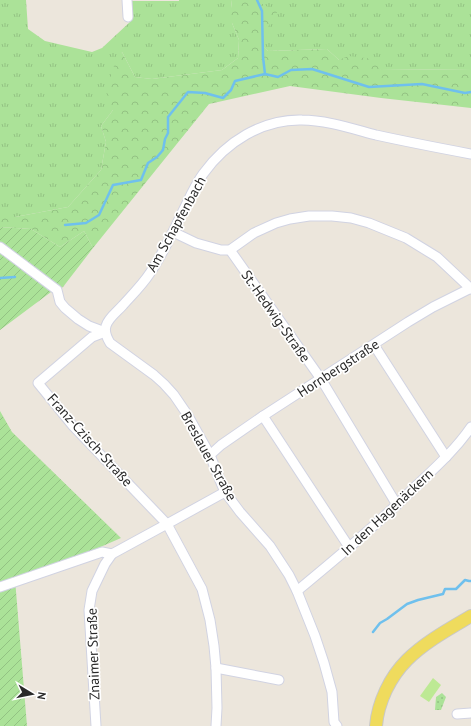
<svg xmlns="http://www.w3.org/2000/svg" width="471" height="726" font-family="'PT Sans',sans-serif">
<defs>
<pattern id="grass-tufts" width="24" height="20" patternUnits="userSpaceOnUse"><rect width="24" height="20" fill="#abe298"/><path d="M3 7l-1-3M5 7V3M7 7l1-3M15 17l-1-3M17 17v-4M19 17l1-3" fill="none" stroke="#93c283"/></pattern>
<pattern id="forest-crowns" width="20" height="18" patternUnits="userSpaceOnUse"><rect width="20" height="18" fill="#abe298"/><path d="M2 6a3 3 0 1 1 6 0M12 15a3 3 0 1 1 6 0" fill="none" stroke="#93c283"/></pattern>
<pattern id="park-dots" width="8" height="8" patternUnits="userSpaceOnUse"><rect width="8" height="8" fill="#abe298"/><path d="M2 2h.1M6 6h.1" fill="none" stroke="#93c283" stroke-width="1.8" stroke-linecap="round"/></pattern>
<pattern id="garden-furrows" width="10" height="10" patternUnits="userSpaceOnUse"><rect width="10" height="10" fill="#abe298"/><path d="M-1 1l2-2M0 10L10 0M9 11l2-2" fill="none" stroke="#93c283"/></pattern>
</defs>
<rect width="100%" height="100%" fill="#ece6dc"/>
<!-- grass -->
<g fill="url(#grass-tufts)">
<polygon points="0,0 26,0 28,29 45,41 92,52 102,48 131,21 132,1 179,1 179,0 232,0 231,8 232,23 239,40 238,58 222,70 152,79 135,77 122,52 113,110 101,126 106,142 101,170 68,207 15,217 0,217"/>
<polygon points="255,0 471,0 471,69 381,70 339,60 327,49 268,51 259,43"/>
</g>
<!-- forest -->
<polygon fill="url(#forest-crowns)" points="232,0 255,0 277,12 259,42 268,51 327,49 339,60 348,56 374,59 381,70 471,69 471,108 381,98 290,86 209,104 93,248 84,231 60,247 31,229 0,227 0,217 15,217 68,207 101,170 106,142 101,126 113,110 106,92 114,66 122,52 135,77 152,79 222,70 238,58 239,40 232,23 223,16 231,8"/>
<!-- park -->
<polygon fill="url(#park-dots)" points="442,693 446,697 441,710 435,710 436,697"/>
<!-- garden -->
<g fill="url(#garden-furrows)">
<polygon points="0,227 31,229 60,247 84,231 93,248 63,287 51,292 0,330"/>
<polygon points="0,411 12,432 121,538 82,555 15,579 27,726 0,726"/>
</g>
<!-- pitch -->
<polygon fill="#bde994" points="433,678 441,685 429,702 420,696"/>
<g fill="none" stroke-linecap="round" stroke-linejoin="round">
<!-- stream -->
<g stroke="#6fc0ed" stroke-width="2.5">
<polyline points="257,0 262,11 263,57 265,74"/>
<polyline points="65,225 86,223 99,215 113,185 141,180 148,163 157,157 163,150 165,139 168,133 168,117 188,92 205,93 223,98 231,90 235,81 265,74 278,77 291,70 312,69 369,87 422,84 465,93 471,92"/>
<polyline points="0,278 15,277"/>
<polyline points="373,632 380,623 387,619 407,604 418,600 443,594 445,589 456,589 465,580 469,581 471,581"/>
</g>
<defs>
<g id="minor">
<polyline points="127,0 128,17"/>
<polyline points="173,232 196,243 221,250 230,250 254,233 276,223 290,219 309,216 332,216 351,218 369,223 406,238 437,257 471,289"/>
<polyline points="0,247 57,290 60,302 65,308 78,319 89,326 105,332"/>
<polyline points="230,250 321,379 397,505"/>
<polyline points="374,345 446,457"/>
<polyline points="263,416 349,547"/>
<polyline points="210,455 221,445 263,416 408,322 433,307 471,288"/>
<polyline points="0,587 102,552 112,554"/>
<path d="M297,591C338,557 379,523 417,485C436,467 456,449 471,427"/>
<polyline points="216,668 279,680"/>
<polyline points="457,714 471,713"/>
<polyline points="96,726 89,610 92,591 105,564 112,554 167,524 73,426 38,383 92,337 105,332"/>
<polyline points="216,726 217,708 216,668 214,646 210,620 202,589 167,524 225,492"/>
<path d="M337,726L334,722L332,692L324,663L315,636L297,591L289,575L270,546L240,512L225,492L219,478L210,455L187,414L174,395L164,384L154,375L110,343C107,338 104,332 106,326C108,318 118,311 123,305C132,295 143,284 150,273C163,254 173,232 183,211C189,199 195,185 203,174C226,142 262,119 302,120C326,120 353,129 376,135C408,142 439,148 471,154"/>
</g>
<path id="major" d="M376,726C378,702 390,677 407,660C425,642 449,629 471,616"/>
</defs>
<!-- minor casing -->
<use href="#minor" stroke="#d1d3e2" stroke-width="11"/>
<!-- major casing -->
<use href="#major" stroke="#c8c8c8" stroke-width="14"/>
<!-- minor -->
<use href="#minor" stroke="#fff" stroke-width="9"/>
<!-- major -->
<use href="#major" stroke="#efdb5d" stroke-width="12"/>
</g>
<g text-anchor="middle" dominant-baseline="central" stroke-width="3.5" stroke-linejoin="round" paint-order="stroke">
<!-- street labels -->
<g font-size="14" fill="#2a2a2a" stroke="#fff">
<text transform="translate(176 224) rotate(-61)">Am Schapfenbach</text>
<text transform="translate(276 316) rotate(55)">St.-Hedwig-Straße</text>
<text transform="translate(338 368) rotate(-33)">Hornbergstraße</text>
<text transform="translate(90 440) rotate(48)">Franz-Czisch-Straße</text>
<text transform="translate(209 456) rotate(61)">Breslauer Straße</text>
<text transform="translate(387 512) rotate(-43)">In den Hagenäckern</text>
<text transform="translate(93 654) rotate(-92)">Znaimer Straße</text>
</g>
</g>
<!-- north arrow -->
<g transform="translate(32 694) rotate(100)" stroke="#ffffff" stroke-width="3" paint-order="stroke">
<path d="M0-3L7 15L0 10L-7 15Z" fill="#2a2a2a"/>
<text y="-6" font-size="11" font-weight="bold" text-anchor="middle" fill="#2a2a2a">N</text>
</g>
</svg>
